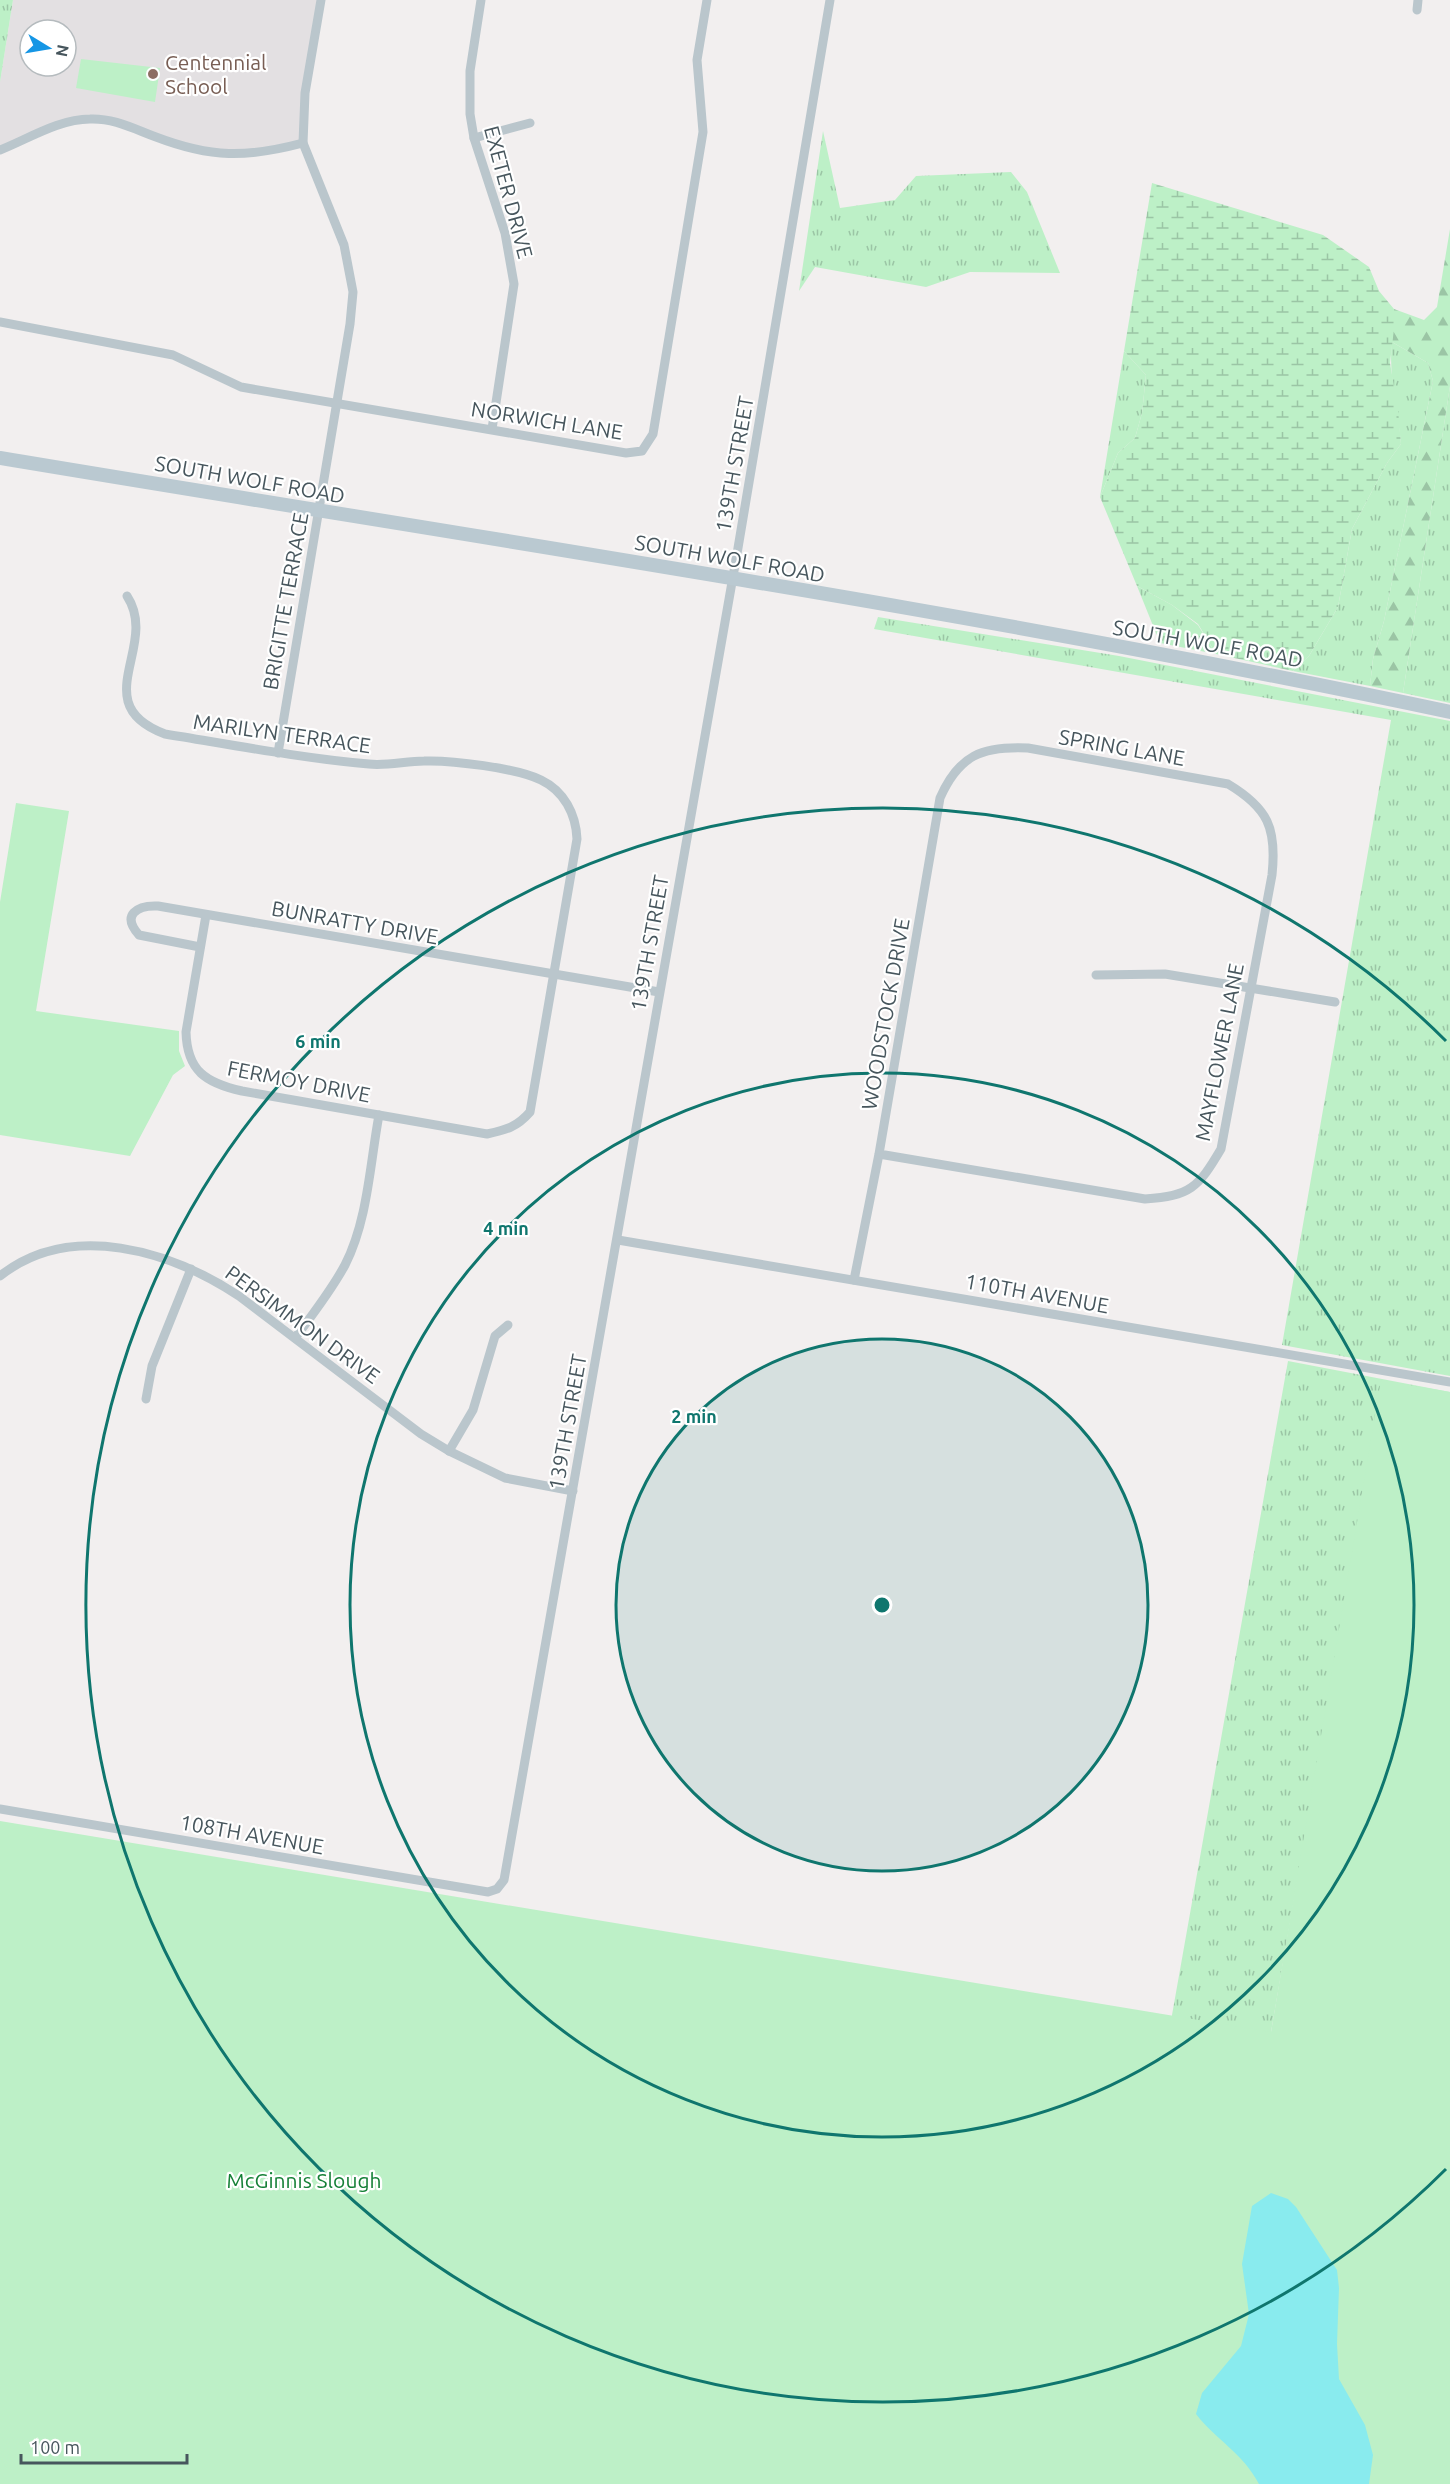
<svg xmlns="http://www.w3.org/2000/svg" width="1450" height="2484" font-family="Ubuntu,sans-serif">
<defs>
<pattern id="grass-tufts" width="24" height="20" patternUnits="userSpaceOnUse" patternTransform="scale(1.5)"><rect width="24" height="20" fill="#bdf0c7"/><path d="M3 7l-1-3M5 7V3M7 7l1-3M15 17l-1-3M17 17v-4M19 17l1-3" fill="none" stroke="#9bc5a5"/></pattern>
<pattern id="forest-firs" width="22" height="20" patternUnits="userSpaceOnUse" patternTransform="scale(1.5)"><rect width="22" height="20" fill="#bdf0c7"/><path d="M5 1l3.5 6h-7zM16 11l3.5 6h-7z" fill="#9bc5a5"/></pattern>
<pattern id="wetland-marsh" width="20" height="14" patternUnits="userSpaceOnUse" patternTransform="scale(1.5)"><rect width="20" height="14" fill="#bdf0c7"/><path d="M1 5h8M5 5V1M11 12h8M15 12V8" fill="none" stroke="#9bc5a5"/></pattern>
</defs>
<rect width="100%" height="100%" fill="#f2efef"/>
<!-- education -->
<path fill="#e3e0e2" fill-rule="evenodd" d="M13,0H317L300,142L261,150L199,149L90,115L0,147V82ZM30,30H66V66H30Z"/>
<!-- grass -->
<g fill="url(#grass-tufts)">
<polygon points="0,0 13,0 0,82"/>
<polygon points="823,131 840,208 895,200 916,176 1011,172 1027,192 1060,273 970,272 926,287 815,267 799,291"/>
<path d="M1392,342L1428,363L1433,381L1384,621L1373,659L1370,686L1293,671L1309,656L1338,607L1352,529L1387,463L1401,444C1398,410 1388,376 1392,342Z"/>
<polygon points="1124,351 1146,375 1142,413 1135,438 1118,453 1100,497"/>
<polygon points="1450,386 1450,703 1403,693"/>
<polygon points="1137,586 1172,605 1198,625 1216,654 1160,643"/>
<polygon points="878,617 1119,656 1450,721 1450,1376 1282,1345 1391,720 874,629"/>
<polygon points="1288,1361 1450,1392 1323,1732 1271,2032 1092,2484 1165,2087 1172,2015"/>
</g>
<!-- forest -->
<polygon fill="url(#forest-firs)" points="1450,229 1450,386 1403,693 1370,686 1373,659 1384,621 1433,381 1428,363 1392,342 1394,309 1424,320 1437,307"/>
<!-- wetland -->
<polygon fill="url(#wetland-marsh)" points="1152,183 1323,235 1369,267 1379,291 1394,309 1395,320 1390,363 1398,410 1401,444 1387,463 1352,529 1338,607 1309,656 1293,671 1216,654 1198,624 1172,605 1137,586 1100,497 1118,453 1135,438 1142,413 1146,375 1124,351"/>
<!-- park -->
<g fill="#bdf0c7">
<polygon points="81,59 160,68 155,102 76,88"/>
<polygon points="16,803 69,811 36,1011 179,1031 179,1051 185,1066 173,1075 130,1156 0,1135 0,902"/>
<polygon points="1381,1380 1450,1392 1450,2484 0,2484 0,1821 1271,2032"/>
</g>
<!-- water -->
<path fill="#89ebee" d="M1271,2193L1288,2199L1296,2207L1337,2270L1339,2288L1337,2344L1339,2379L1365,2425L1373,2455L1369,2484H1259C1242,2452 1217,2441 1196,2414L1202,2393L1241,2346L1249,2314L1242,2264L1252,2206Z"/>
<g fill="none" stroke-linecap="round" stroke-linejoin="round">
<!-- street -->
<g stroke="#bac6cc" stroke-width="9">
<polyline points="481,0 470,71 470,114 474,138 505,233 514,284 492,429"/>
<polyline points="1417,10 1418,0"/>
<polyline points="474,138 530,123"/>
<path d="M0,150C28,139 59,119 90,119C114,118 134,129 156,137C211,158 246,158 303,143"/>
<polyline points="0,322 173,355 241,387 626,453 642,451 653,434 703,132 697,60 707,0"/>
<path d="M127,596C160,646 85,704 165,734C233,745 301,758 369,764C387,766 406,761 424,761C451,760 517,768 541,780C564,791 576,814 577,839L530,1112C517,1127 506,1130 487,1134L242,1091C206,1083 187,1071 186,1032L206,915"/>
<polyline points="278,753 350,324 353,292 344,245 303,143 305,93 321,0"/>
<path d="M200,947L139,935C121,915 137,905 158,906L659,992"/>
<polyline points="1096,975 1165,974 1335,1002"/>
<polyline points="618,1240 1450,1382"/>
<path d="M0,1276C71,1220 171,1251 239,1296L421,1434L449,1451L505,1478L573,1491"/>
<path d="M854,1280L879,1154L940,798C959,755 982,746 1028,748L1228,784C1268,808 1277,828 1272,875L1221,1149C1198,1188 1190,1196 1145,1199L879,1154"/>
<path d="M295,1338C313,1314 331,1291 345,1265C368,1220 370,1163 379,1115"/>
<polyline points="146,1399 152,1366 191,1269"/>
<polyline points="449,1451 473,1410 495,1336 508,1325"/>
<polyline points="0,1809 488,1892 497,1889 504,1880 738,548 830,0"/>
</g>
<!-- secondary -->
<path stroke="#bac9d1" stroke-width="14" d="M0,458C484,539 970,610 1450,712"/>
</g>
<!-- distance rings -->
<circle cx="882" cy="1605" r="266" fill="#0f766e" fill-opacity=".12"/>
<g fill="none" stroke="#0f766e" stroke-width="3">
<circle cx="882" cy="1605" r="266"/>
<circle cx="882" cy="1605" r="532"/>
<path d="M1446 2169A797 797 0 1 1 1446 1041"/>
</g>
<!-- markers -->
<circle fill="#8d6e63" stroke="#fff" stroke-width="2" cx="153" cy="74" r="6"/>
<g text-anchor="middle" dominant-baseline="central" stroke-width="4.5" stroke-linejoin="round" paint-order="stroke">
<!-- education labels -->
<g font-size="21" fill="#785e54" stroke="#fff" text-anchor="start">
<text x="165" y="62">Centennial<tspan x="165" dy="24">School</tspan></text>
</g>
<!-- street labels -->
<g font-size="21" fill="#47565d" stroke="#fff">
<text transform="translate(509 192) rotate(75)">EXETER DRIVE</text>
<text transform="translate(547 420) rotate(9)">NORWICH LANE</text>
<text transform="translate(734 464) rotate(-80)">139TH STREET</text>
<text transform="translate(250 479) rotate(10)">SOUTH WOLF ROAD</text>
<text transform="translate(730 558) rotate(10)">SOUTH WOLF ROAD</text>
<text transform="translate(285 601) rotate(-80)">BRIGITTE TERRACE</text>
<text transform="translate(1208 643) rotate(10)">SOUTH WOLF ROAD</text>
<text transform="translate(282 733) rotate(8)">MARILYN TERRACE</text>
<text transform="translate(1122 747) rotate(10)">SPRING LANE</text>
<text transform="translate(355 922) rotate(10)">BUNRATTY DRIVE</text>
<text transform="translate(649 943) rotate(-80)">139TH STREET</text>
<text transform="translate(885 1014) rotate(-80)">WOODSTOCK DRIVE</text>
<text transform="translate(1219 1052) rotate(-79)">MAYFLOWER LANE</text>
<text transform="translate(299 1081) rotate(11)">FERMOY DRIVE</text>
<text transform="translate(1037 1293) rotate(10)">110TH AVENUE</text>
<text transform="translate(303 1324) rotate(36)">PERSIMMON DRIVE</text>
<text transform="translate(567 1422) rotate(-80)">139TH STREET</text>
<text transform="translate(252 1834) rotate(10)">108TH AVENUE</text>
</g>
<!-- park labels -->
<g font-size="21" fill="#158037" stroke="#fff">
<text x="304" y="2180">McGinnis Slough</text>
</g>
</g>
<circle cx="882" cy="1605" r="9" fill="#0f766e" stroke="#fff" stroke-width="3"/>
<g font-size="18" text-anchor="middle" font-weight="bold" fill="#0f766e" stroke="#fff" stroke-width="4.5" stroke-linejoin="round" paint-order="stroke">
<text x="318" y="1048">6 min</text>
<text x="506" y="1235">4 min</text>
<text x="694" y="1423">2 min</text>
</g>
<!-- north arrow -->
<g transform="translate(48 48) rotate(101)"><circle r="28" fill="#ffffff" stroke="#b5bbbe" stroke-width="1.5"/>
<path d="M0-4.5L10 22L0 15L-10 22Z" fill="#1596e5"/>
<text y="-9" font-size="16" font-weight="bold" text-anchor="middle" fill="#47565d">N</text>
</g>
<!-- scale -->
<path d="M21 2454v9h166v-9" fill="none" stroke="#47565d" stroke-width="3"/>
<text x="30" y="2454" font-size="18" fill="#47565d" stroke="#ffffff" stroke-width="4.5" paint-order="stroke">100 m</text>
</svg>
